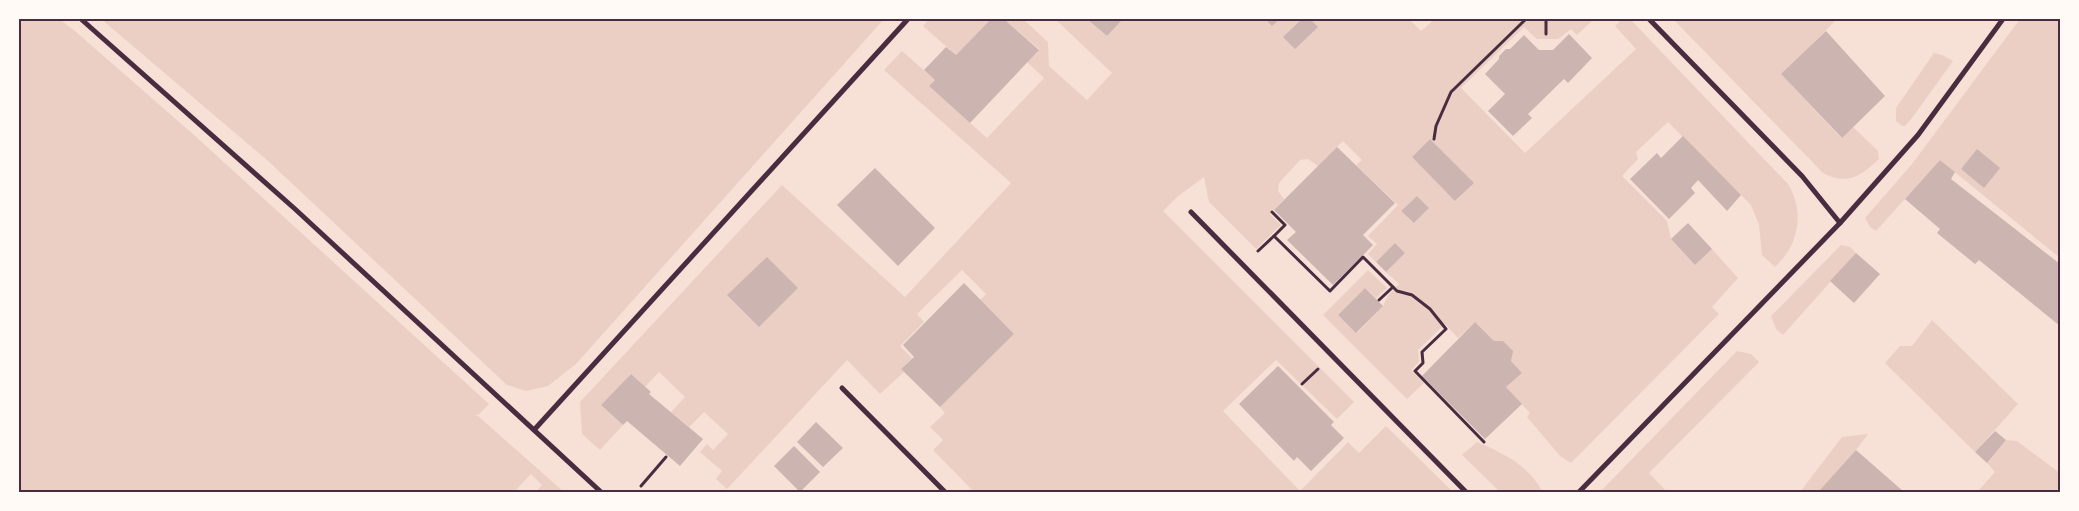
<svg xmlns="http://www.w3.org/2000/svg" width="2079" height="511" font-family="Helvetica,sans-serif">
<rect width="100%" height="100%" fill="#f7e1d7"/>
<!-- green -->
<g fill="#ebcfc5" fill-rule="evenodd">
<polygon points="19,19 59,19 75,31 194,135 489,404 478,415 475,416 478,416 564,492 536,492 542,485 531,474 514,492 19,492"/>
<polygon points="101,19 884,19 576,364 548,386 526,391 507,385 268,161"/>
<polygon points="929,19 991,19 956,55 923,26"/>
<path d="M1004,19H1023L1048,42L1049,66L1087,100L1112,73L1055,19H1087L1107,36L1123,19H1265L1272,26L1280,19H1409L1421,31L1435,19H1450L1452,21L1455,19H1594L1577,35L1571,29L1558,39H1537L1524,27L1461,88L1525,153L1636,49L1615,26L1622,19H1630L1788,184C1805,212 1799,245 1775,267L1762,255L1759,225L1751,205L1668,122L1636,152L1638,159L1622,176L1667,221L1671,239L1695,265L1712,249L1738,278L1712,307L1719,314L1571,463L1560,456L1527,417L1530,413L1506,387L1522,373L1511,361L1512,351L1494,341L1475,322L1458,338L1445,324L1418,350L1419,362L1411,370L1424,383L1407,399L1323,315L1368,270L1387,288L1376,298L1365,288L1338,315L1357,333L1383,306L1388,296L1399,284L1386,272L1405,253L1395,243L1376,262L1368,254L1377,244L1368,236L1398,205L1356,165L1362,160L1343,141L1318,166L1308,159L1300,160L1279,183L1278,191L1284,199L1270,214L1281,225L1256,249L1209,202L1204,177L1177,197L1163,211L1354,402L1337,419L1276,360L1223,411L1300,491L1348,442L1359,453L1386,426L1453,492H1373L1371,490L1368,492H974L933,450L943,440L930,427L945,413L940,407L1014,334L980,300L986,294L962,270L917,314L924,322L900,346L912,358L901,369L904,372L880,394L847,360L727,489L716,479L722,471L700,452L707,444L713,450L728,434L704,412L689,427L671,412L685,397L659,372L645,387L631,374L601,405L623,425L600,450L582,434L580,402L782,185L905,297L1011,183L884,70L902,51L935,80L929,86L987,138L1044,78L1027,62L1039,49ZM1430,139L1473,183L1456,201L1412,157ZM1417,196L1429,208L1414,223L1401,211Z"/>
<path d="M1673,19H1837L1782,75L1841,138L1853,127L1878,151L1879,159C1861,176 1847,186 1823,173Z"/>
<polygon points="2020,19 2060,19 2060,258 1940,160 1876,231 1870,227 1865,218 1912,164"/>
<polygon points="1934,53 1942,55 1953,61 1912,118 1905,126 1902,126 1896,121 1896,108"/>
<polygon points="1841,245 1850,247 1856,253 1783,335 1776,329 1771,316"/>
<polygon points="1932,320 2018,404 1975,452 1885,363 1900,346 1912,346"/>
<polygon points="1737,351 1751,354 1759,362 1649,473 1667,492 1600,492"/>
<polygon points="1868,434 1856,450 1819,491 1820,492 1800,492 1842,437"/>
<polygon points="2006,440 2017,441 2060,473 2060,492 1977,492 1995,472 1987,463"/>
<path d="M1477,442C1503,453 1528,465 1542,491L1500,492L1462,455Z"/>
</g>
<!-- building -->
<g fill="#ccb4b1">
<polygon points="991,19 1004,19 1039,50 970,123 929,86 935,80 924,70 946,47 956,55"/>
<polygon points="1087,19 1123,19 1107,36"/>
<polygon points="1265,19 1280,19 1272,26"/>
<polygon points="1302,19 1310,19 1318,27 1295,49 1283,37"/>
<polygon points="1826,31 1885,96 1842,138 1781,74"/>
<polygon points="1569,34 1592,58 1568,83 1564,79 1528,114 1532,118 1513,136 1488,111 1505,94 1485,74 1499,59 1499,56 1506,49 1510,49 1524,35 1539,50 1553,50"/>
<polygon points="1683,136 1741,195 1727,211 1698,180 1691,188 1695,193 1669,219 1630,179 1657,153 1661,158"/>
<polygon points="1430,139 1474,183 1455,201 1412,157"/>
<polygon points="1337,147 1395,203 1363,235 1373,245 1333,285 1287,240 1296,232 1274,210"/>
<polygon points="1977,149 2000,168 1984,188 1961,169"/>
<polygon points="1940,160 1955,172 1951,179 2060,264 2060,326 1979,260 1975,264 1937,233 1940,229 1905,199"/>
<polygon points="875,168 935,228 898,266 837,205"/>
<polygon points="1417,196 1429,208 1414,223 1401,211"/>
<polygon points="1688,223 1712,249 1695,265 1671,239"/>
<polygon points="1395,243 1405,253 1386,272 1376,262"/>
<polygon points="1856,253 1880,274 1854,303 1830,281"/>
<polygon points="767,257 798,288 759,327 727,295"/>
<polygon points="964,283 1014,334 940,407 901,369 914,357 903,345"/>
<polygon points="1365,288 1383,306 1356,333 1338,315"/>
<polygon points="1475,322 1494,341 1503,341 1513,351 1511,361 1522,373 1506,387 1522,404 1485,439 1422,376"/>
<polygon points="1278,366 1334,422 1331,425 1344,438 1311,471 1297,457 1294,461 1239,404"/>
<polygon points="631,374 651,392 649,394 703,439 680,466 627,421 623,425 601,405"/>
<polygon points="816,422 843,448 823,467 797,442"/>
<polygon points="1995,431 2006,440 1987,463 1975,452"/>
<polygon points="794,446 820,472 800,492 774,466"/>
<polygon points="1856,450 1904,492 1820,492 1819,491"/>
</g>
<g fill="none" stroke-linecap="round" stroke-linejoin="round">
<!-- path -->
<g stroke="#4a2c40" stroke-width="3">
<polyline points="1546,19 1546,34"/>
<polyline points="1434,139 1436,126 1451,92 1526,19"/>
<polyline points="1272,212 1285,225 1274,236 1330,291 1363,257 1397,291 1412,295 1430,309 1446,329 1422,352 1423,363 1415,371 1484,442"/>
<polyline points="1258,251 1274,236"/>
<polyline points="1379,300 1393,287"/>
<polyline points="1302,384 1318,369"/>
<polyline points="641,486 666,457"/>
</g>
<!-- minor -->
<g stroke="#4a2c40" stroke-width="5">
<polyline points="81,19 295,209 601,492"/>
<polyline points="1649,19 1802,176 1840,223"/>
<polyline points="1191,212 1466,492"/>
<polyline points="842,388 945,492"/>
<polyline points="534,430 908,19"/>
<polyline points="1579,492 1840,223 1918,135 2003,19"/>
</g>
</g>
<!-- border -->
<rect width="2079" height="511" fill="none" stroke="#fffaf5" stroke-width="40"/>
<rect x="20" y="20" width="2039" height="471" fill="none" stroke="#4a2c40" stroke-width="2"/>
</svg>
